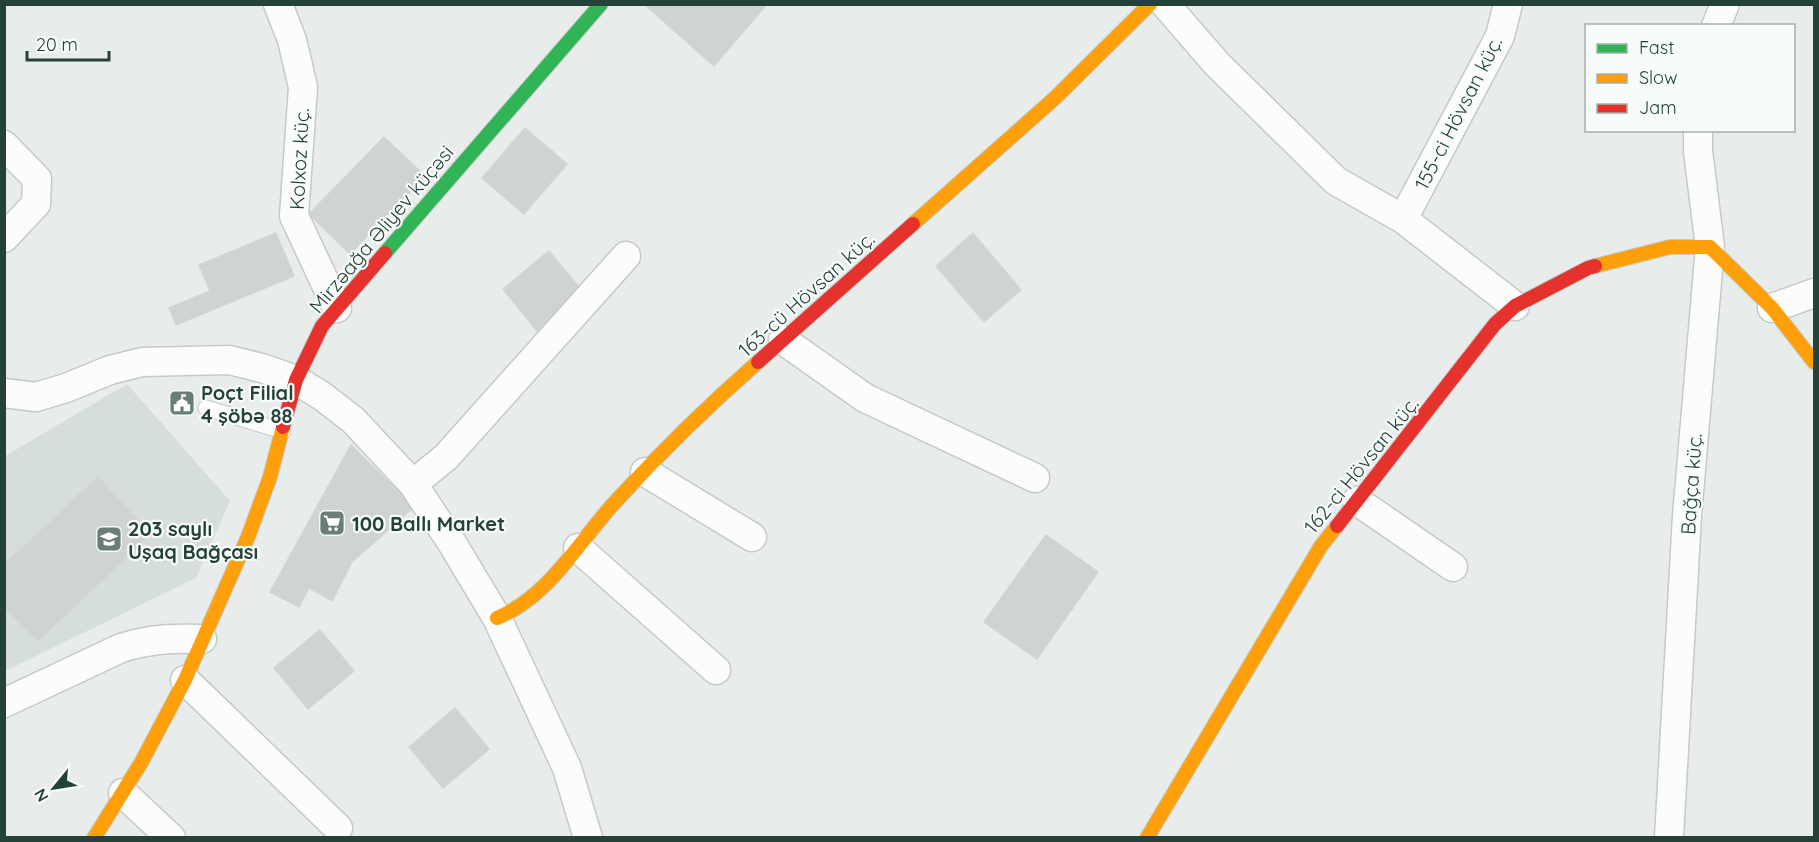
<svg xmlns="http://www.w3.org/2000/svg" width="1819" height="842" font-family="Quicksand,sans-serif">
<rect width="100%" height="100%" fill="#e8edeb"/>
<!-- built -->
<polygon fill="#d6dedb" points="127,384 230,501 196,578 5,671 5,456"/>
<!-- building -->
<g fill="#cfd4d2" stroke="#d1d6d4" stroke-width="1.5">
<polygon points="644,4 767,4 714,66"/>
<polygon points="525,128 567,164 524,214 482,178"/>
<polygon points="384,137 425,176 350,254 309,214"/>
<polygon points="276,233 294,276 176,325 169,308 210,291 199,265"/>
<polygon points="973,233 1021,290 984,322 936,266"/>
<polygon points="549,251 583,292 537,331 503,289"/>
<polygon points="351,445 414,507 352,562 332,601 309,588 299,607 270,592"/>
<polygon points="98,477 151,534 38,641 4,606 4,565"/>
<polygon points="1046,535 1098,572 1037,659 984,622"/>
<polygon points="320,630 354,671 308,709 274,668"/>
<polygon points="455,708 489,749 443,788 409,747"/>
</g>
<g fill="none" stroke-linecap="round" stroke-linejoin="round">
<defs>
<polyline id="lane" points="206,408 283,431"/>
<g id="street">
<polyline points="278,4 292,40 303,87 294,216 337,308"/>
<polyline points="1165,4 1217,64 1336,181 1403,219 1515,306"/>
<polyline points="1716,26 1725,4"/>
<polyline points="4,145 37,179 36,204 4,238"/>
<polyline points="1403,219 1500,36 1508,4"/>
<polyline points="1772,308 1814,293"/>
<polyline points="783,340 865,398 1035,478"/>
<polyline points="4,393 36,397 66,388 110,370 142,362 229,360 262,368 296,380 322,396 353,420 413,484 452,543 497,618 567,768 588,838"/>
<polyline points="645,472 752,537"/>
<polyline points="413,484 446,457 626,256"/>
<polyline points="1357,501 1453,567"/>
<polyline points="578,548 716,670"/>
<polyline points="185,680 338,828"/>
<path d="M4,703L121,648C150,639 172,638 202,639"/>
<polyline points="123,793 171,838"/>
<polyline points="1669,838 1687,516 1710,247 1698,151 1698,130"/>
</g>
<polyline id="fast" points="385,253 601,4"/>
<g id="slow">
<polyline points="913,224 1055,98 1150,4"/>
<polyline points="1595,266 1670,247 1710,247 1772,308 1814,362"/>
<path d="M497,618C550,596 579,541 617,500C661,452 709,405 758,362"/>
<polyline points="94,838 141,763 185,680 248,537 270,477 283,427"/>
<polyline points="1147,838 1321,546 1337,526"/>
</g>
<g id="jam">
<polyline points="758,362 913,224"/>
<polyline points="283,427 296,380 322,326 385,253"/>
<polyline points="1337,526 1495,324 1515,306 1588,268 1595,266"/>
</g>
</defs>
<!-- lane casing -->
<use href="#lane" stroke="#c5cac8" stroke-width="17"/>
<!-- street casing -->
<use href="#street" stroke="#c5cac8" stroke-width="31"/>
<!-- fast casing -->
<use href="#fast" stroke="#c3cbc8" stroke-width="16"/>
<!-- slow casing -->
<use href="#slow" stroke="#c3cbc8" stroke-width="16"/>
<!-- jam casing -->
<use href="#jam" stroke="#c3cbc8" stroke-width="16"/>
<!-- lane -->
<use href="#lane" stroke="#fcfcfc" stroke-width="15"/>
<!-- street -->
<use href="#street" stroke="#fcfcfc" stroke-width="28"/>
<!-- fast -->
<use href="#fast" stroke="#30b455" stroke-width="14"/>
<!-- slow -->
<use href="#slow" stroke="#ff9f0a" stroke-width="14"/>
<!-- jam -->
<use href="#jam" stroke="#e5322d" stroke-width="14"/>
</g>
<!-- icons -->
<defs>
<symbol id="civic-square" viewBox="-11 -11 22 22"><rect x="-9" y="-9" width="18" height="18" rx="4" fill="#697e78" stroke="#f7fbf9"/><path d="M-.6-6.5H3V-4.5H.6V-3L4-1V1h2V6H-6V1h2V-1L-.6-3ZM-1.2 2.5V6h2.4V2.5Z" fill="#fff"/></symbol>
<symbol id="supermarket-square" viewBox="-11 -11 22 22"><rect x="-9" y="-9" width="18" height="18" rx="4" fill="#697e78" stroke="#f7fbf9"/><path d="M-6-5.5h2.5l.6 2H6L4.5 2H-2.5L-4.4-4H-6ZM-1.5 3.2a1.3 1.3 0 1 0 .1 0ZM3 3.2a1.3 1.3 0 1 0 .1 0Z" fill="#fff"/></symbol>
<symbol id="school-square" viewBox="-11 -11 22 22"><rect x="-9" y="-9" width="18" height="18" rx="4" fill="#697e78" stroke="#f7fbf9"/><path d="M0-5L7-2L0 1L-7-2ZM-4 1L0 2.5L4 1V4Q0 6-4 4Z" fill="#fff"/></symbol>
</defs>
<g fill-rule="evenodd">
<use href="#civic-square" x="167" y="388" width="30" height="30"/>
<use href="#supermarket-square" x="317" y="508" width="30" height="30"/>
<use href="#school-square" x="94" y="524" width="30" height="30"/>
</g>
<g text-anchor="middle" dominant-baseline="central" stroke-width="4.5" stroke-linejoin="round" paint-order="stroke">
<!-- street labels -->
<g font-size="20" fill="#24423a" stroke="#f7fbf9">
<text transform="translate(1458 113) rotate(-63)">155-ci Hövsan küç.</text>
<text transform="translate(299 159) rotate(-87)">Kolxoz küç.</text>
<text transform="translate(381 229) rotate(-50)">Mirzəağa Əliyev küçəsi</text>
<text transform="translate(806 294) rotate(-42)">163-cü Hövsan küç.</text>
<text transform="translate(1361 465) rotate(-51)">162-ci Hövsan küç.</text>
<text transform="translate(1691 484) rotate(-86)">Bağça küç.</text>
</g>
<!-- poi labels -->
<g font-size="20" font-weight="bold" fill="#24423a" stroke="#f7fbf9" text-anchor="start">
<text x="201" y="392">Poçt Filial<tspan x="201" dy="23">4 şöbə 88</tspan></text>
<text x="352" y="523">100 Ballı Market</text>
<text x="128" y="528">203 saylı<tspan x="128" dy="23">Uşaq Bağçası</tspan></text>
</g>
</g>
<!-- border -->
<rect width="1819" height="842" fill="none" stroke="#24423a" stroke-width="12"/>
<!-- legend -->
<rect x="1585" y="24" width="210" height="108" fill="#f7fbf9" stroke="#a3b1ad" stroke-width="1.5"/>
<rect x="1597" y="44" width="30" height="9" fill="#30b455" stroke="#a3b1ad" stroke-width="1.5"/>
<text x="1639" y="54" font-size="18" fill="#24423a">Fast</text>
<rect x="1597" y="74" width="30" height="9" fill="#ff9f0a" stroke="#a3b1ad" stroke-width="1.5"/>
<text x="1639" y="84" font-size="18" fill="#24423a">Slow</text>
<rect x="1597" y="104" width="30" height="9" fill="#e5322d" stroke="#a3b1ad" stroke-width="1.5"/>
<text x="1639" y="114" font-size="18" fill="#24423a">Jam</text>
<!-- north arrow -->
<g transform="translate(54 788) rotate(240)" stroke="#f7fbf9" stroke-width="4.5" paint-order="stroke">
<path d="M0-4.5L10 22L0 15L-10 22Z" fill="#24423a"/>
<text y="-9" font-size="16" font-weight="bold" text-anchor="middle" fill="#24423a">N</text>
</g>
<!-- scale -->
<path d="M27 51v9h82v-9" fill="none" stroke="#24423a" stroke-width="3"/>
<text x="36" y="51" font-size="18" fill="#24423a" stroke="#f7fbf9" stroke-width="4.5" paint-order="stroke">20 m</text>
</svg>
